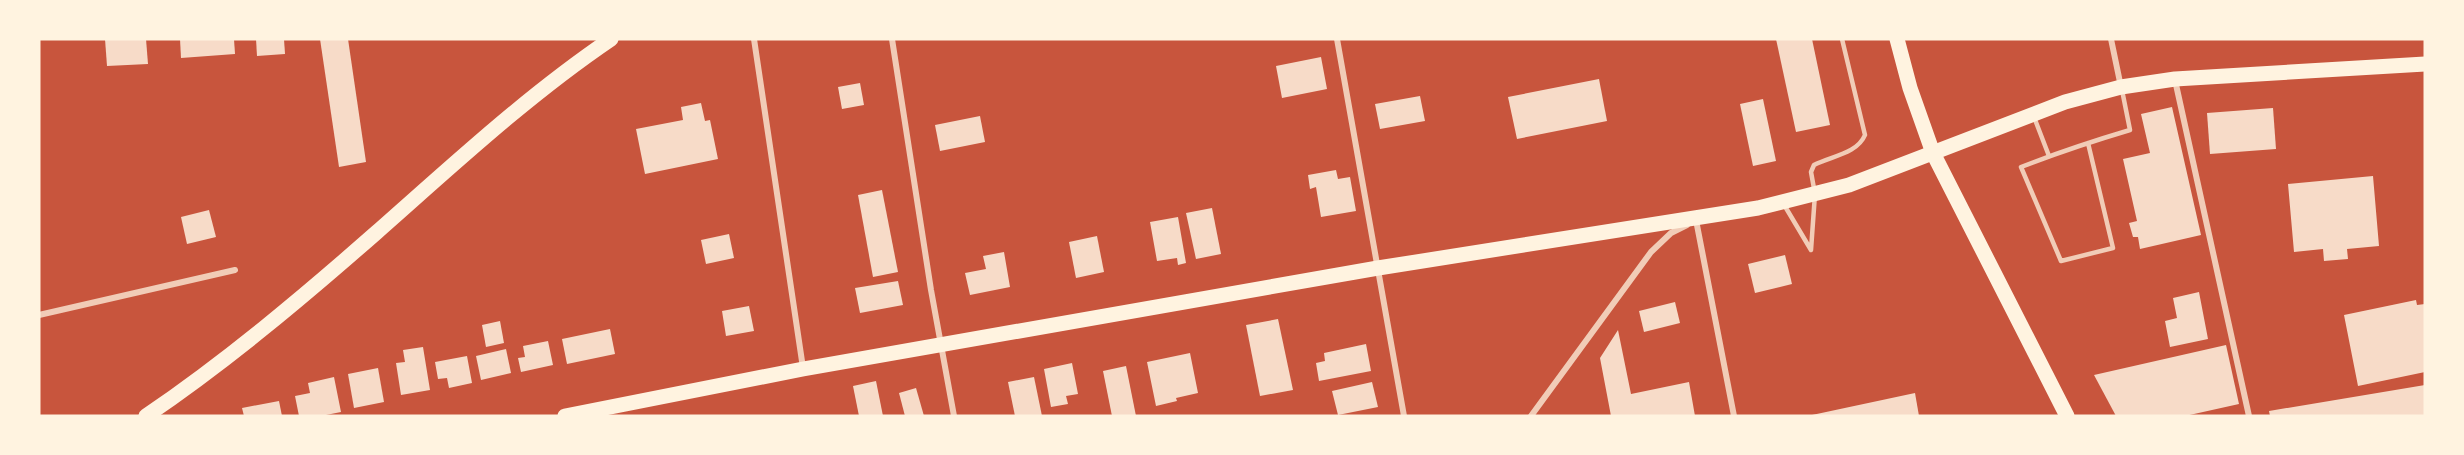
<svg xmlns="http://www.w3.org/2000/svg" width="2464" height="455" font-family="'Space Grotesk',sans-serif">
<rect width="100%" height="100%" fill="#c8553d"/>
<!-- building -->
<g fill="#f7dbc8">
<polygon points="105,39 146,39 148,64 107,66"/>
<polygon points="180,39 234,39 235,54 181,58"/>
<polygon points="256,39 284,39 285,54 257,56"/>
<polygon points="320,39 348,39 366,162 339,167"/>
<polygon points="1776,39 1812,39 1830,125 1796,132"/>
<polygon points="1321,57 1327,89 1282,98 1276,66"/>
<polygon points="1599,79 1607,121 1517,139 1508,97"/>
<polygon points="860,83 864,105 842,109 838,87"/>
<polygon points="1420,96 1425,121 1380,129 1375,104"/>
<polygon points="1763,99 1776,161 1753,166 1740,104"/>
<polygon points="701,103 705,121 710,120 718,159 645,174 636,129 683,120 681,107"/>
<polygon points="2172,107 2201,235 2140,249 2138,237 2133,237 2129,223 2137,221 2123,159 2150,153 2141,114"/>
<polygon points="2273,108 2276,149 2210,154 2207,113"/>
<polygon points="980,116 985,142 940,151 935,125"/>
<polygon points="1336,170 1338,179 1350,177 1356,211 1321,217 1316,187 1310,189 1308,175"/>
<polygon points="2373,176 2379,246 2347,249 2348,259 2324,261 2323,249 2294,252 2288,184"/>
<polygon points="882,190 898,272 873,277 858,195"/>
<polygon points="1212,208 1221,254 1196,259 1186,213"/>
<polygon points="209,210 216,237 187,244 181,217"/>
<polygon points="1178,217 1186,263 1178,265 1177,258 1157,261 1150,222"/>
<polygon points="729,234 734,258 706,264 701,240"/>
<polygon points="1097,236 1104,272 1076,278 1069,242"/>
<polygon points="1004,252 1010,287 970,295 965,273 986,269 983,256"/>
<polygon points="1785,255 1792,284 1755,293 1748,264"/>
<polygon points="898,281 903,305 860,313 855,288"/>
<polygon points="2199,292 2208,339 2170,347 2165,321 2177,318 2173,298"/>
<polygon points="2416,300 2417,305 2425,304 2425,372 2358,386 2344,315"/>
<polygon points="1675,302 1680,323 1644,332 1639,311"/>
<polygon points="749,306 754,331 726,336 722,311"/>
<polygon points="1278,319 1293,390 1260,396 1246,325"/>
<polygon points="500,321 504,343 486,347 482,325"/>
<polygon points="610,329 615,354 567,364 562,339"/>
<polygon points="1618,330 1631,394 1689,382 1695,416 1611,416 1600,358"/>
<polygon points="548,341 553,365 521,372 518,358 525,357 523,346"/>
<polygon points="1366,344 1371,371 1319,381 1316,363 1325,361 1324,353"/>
<polygon points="2226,345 2239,404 2185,416 2116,416 2094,375"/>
<polygon points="423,347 430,390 401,395 396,363 405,362 403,350"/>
<polygon points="506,349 511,373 481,380 476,356"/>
<polygon points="1190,353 1198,393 1176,398 1177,401 1156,406 1147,362"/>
<polygon points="467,356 472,383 449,388 447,378 438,379 435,362"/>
<polygon points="1072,363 1078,394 1066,396 1068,404 1051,407 1044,369"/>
<polygon points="1126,366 1136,416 1112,416 1103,371"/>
<polygon points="378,368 384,402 354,408 348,374"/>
<polygon points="334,377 341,412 321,416 299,416 295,396 310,393 308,383"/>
<polygon points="1034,377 1042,416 1015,416 1008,382"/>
<polygon points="876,381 883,416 859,416 853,386"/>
<polygon points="1372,382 1378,407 1338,415 1332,391"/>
<polygon points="2425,385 2425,416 2270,416 2269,411"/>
<polygon points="916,388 924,416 905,416 899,393"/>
<polygon points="1915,393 1919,416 1812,416 1812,415"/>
<polygon points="279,401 282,416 244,416 242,408"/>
</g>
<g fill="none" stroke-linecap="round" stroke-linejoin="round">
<!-- service -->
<g stroke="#f1ccb7" stroke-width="4.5">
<polyline points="2034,117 2049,156"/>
<path d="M2088,143L2113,248L2061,261L2021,167C2057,153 2093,141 2130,130L2122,90"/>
<path d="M1783,203L1811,250L1815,194L1811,172L1814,165C1831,156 1857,154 1865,135L1842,39"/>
</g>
<!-- minor -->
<g stroke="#f1ccb7" stroke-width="6">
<polyline points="754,39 803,368"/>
<polyline points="892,39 931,290 954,416"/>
<polyline points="1337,39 1404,416"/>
<polyline points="2111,39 2121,87"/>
<polyline points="2175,80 2249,416"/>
<polyline points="1696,220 1734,416"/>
<polyline points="39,315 235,270"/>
<polyline points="1531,416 1651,252 1671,233 1687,225"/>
</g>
<!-- primary -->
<g stroke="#fff3e0" stroke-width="15">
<polyline points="1897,39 1910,88 1933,153 2067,416"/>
<path d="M146,416C227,361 303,297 377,232C453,165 527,96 611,39"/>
<polyline points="565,416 803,369 1378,268 1758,208 1849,185 2065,102 2121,87 2175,79 2425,64"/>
</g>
</g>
<!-- border -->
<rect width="2464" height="455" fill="none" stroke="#fff3e0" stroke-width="81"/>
</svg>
